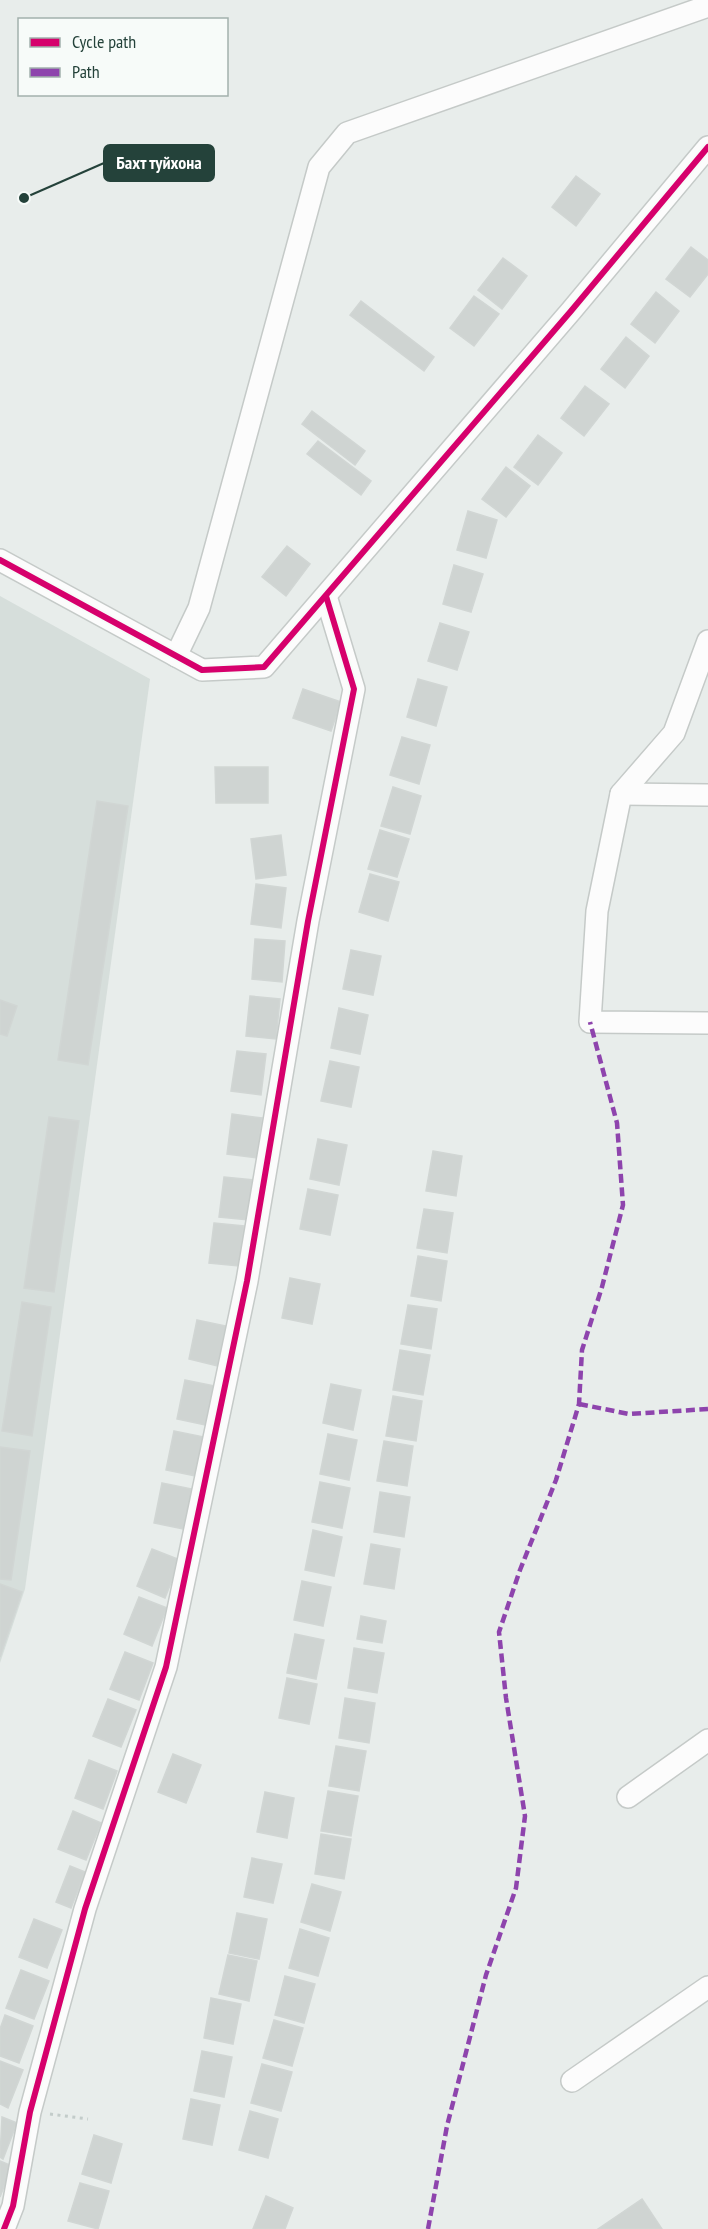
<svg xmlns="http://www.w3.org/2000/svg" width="708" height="2229" font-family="'PT Sans Narrow',sans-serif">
<rect width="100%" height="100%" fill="#e8edeb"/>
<!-- built -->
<polygon fill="#d6dedb" points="0,596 150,679 25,1589 0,1663"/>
<!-- building -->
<g fill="#cfd4d2" stroke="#d1d6d4" stroke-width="1.5">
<polygon points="576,176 600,194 576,226 552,207"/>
<polygon points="691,247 708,260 708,274 690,297 666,279"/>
<polygon points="503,258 527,276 502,309 478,290"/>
<polygon points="656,292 679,311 655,343 631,324"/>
<polygon points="474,296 499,314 474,346 450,328"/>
<polygon points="361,301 434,357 424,371 350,315"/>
<polygon points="626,337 649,356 625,388 601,369"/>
<polygon points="585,386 609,404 584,436 561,418"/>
<polygon points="312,411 365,451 355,465 302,424"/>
<polygon points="538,435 562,453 538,485 514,467"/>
<polygon points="318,441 371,481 361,495 307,454"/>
<polygon points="506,467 530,486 506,517 482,499"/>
<polygon points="468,511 497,520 486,558 457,550"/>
<polygon points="287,546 310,564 286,596 262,577"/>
<polygon points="454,565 483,574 471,612 443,604"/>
<polygon points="440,623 469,632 457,670 428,661"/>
<polygon points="418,679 447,687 436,726 407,717"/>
<polygon points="303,689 341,702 331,731 293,718"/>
<polygon points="402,737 430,745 419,784 390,775"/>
<polygon points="215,767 268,767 268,803 216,803"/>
<polygon points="393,787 421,796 410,834 381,826"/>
<polygon points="97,801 128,806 88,1065 58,1060"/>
<polygon points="380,830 409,839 397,877 368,869"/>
<polygon points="281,835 286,875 256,879 251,839"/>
<polygon points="370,874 399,882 388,921 359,912"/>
<polygon points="256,884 286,888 281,928 251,924"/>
<polygon points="255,939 285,941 282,982 252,979"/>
<polygon points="351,950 381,956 373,995 343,989"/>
<polygon points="250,996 280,999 276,1039 246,1036"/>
<polygon points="0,1000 17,1006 7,1036 0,1034"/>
<polygon points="339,1008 368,1015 360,1054 331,1048"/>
<polygon points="237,1051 266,1054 261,1095 231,1091"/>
<polygon points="330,1061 359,1067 351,1107 321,1101"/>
<polygon points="232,1114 262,1118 257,1158 227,1154"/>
<polygon points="49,1117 79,1121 54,1292 24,1288"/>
<polygon points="318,1139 347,1145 339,1185 310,1179"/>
<polygon points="433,1151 462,1156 456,1196 426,1191"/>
<polygon points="224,1177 254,1180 249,1220 219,1217"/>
<polygon points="308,1189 338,1195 330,1235 300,1229"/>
<polygon points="424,1209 453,1213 447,1253 417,1248"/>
<polygon points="214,1223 244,1226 239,1266 209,1263"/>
<polygon points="418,1256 447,1261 441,1301 411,1296"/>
<polygon points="290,1278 320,1284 312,1324 282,1318"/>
<polygon points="22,1302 51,1307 32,1436 2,1431"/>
<polygon points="408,1305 437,1309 431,1349 401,1344"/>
<polygon points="197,1320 226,1326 218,1366 189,1359"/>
<polygon points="400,1350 430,1355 423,1395 393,1390"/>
<polygon points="185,1380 215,1386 206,1425 177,1419"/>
<polygon points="331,1384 361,1390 353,1430 323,1423"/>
<polygon points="393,1396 422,1401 416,1441 386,1436"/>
<polygon points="174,1431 204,1437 196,1476 166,1470"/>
<polygon points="328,1434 357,1440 349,1480 320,1474"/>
<polygon points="384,1441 413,1446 407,1486 377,1481"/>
<polygon points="0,1447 30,1451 11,1580 0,1579"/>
<polygon points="320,1482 350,1488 342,1528 312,1522"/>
<polygon points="162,1483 192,1489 184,1529 154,1523"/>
<polygon points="380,1492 410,1497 404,1537 374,1532"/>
<polygon points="313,1530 342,1537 334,1576 305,1570"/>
<polygon points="371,1544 400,1549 394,1589 364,1584"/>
<polygon points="152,1549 180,1560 165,1598 137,1586"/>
<polygon points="302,1581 331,1587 323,1626 294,1620"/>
<polygon points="0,1584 22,1592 0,1657"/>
<polygon points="139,1597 167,1608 152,1646 124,1634"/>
<polygon points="361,1616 386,1621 382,1643 357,1639"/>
<polygon points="295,1634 324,1640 316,1679 287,1673"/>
<polygon points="354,1648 384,1653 377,1693 348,1688"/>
<polygon points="125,1652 153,1663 139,1700 110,1689"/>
<polygon points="287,1678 317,1684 309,1724 279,1718"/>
<polygon points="345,1698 375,1703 369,1743 339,1738"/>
<polygon points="108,1699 136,1710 121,1747 93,1736"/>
<polygon points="336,1746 366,1751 359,1791 329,1786"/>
<polygon points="173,1754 201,1765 186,1803 158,1792"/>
<polygon points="89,1760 117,1771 103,1809 75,1798"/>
<polygon points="328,1791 358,1796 351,1836 321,1831"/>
<polygon points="265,1792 294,1798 287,1838 257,1832"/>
<polygon points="73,1811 101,1823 86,1860 58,1849"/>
<polygon points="321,1834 351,1839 344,1879 315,1874"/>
<polygon points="252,1858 282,1864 273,1903 244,1897"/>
<polygon points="70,1866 85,1872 71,1908 56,1902"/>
<polygon points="312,1884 341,1892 330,1931 301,1922"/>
<polygon points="237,1913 267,1919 259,1959 229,1953"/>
<polygon points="34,1919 62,1930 47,1968 19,1957"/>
<polygon points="300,1929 329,1938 318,1976 289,1968"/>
<polygon points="228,1955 257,1961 249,2001 219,1994"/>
<polygon points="21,1970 49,1981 34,2019 6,2008"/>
<polygon points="285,1976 315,1984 304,2023 275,2015"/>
<polygon points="211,1998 241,2004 233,2044 204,2038"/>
<polygon points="5,2015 33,2026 19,2063 0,2056 0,2029"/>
<polygon points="274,2020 303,2028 292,2066 263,2058"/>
<polygon points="202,2051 232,2057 224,2097 194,2091"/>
<polygon points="0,2061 23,2070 8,2108 0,2104"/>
<polygon points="262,2064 292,2072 281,2111 251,2103"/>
<polygon points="191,2099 220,2105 212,2145 183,2139"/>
<polygon points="250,2111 278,2119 268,2158 239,2150"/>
<polygon points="2,2117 17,2123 3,2159 0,2157"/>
<polygon points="94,2135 122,2144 111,2183 82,2174"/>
<polygon points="0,2161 12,2166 0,2197"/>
<polygon points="80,2183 109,2191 98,2229 68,2221"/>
<polygon points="266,2196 293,2208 285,2229 253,2229"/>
<polygon points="642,2199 662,2229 598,2229"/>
</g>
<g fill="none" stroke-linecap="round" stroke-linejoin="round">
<defs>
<g id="street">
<polyline points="0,560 202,670 264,667 571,311 708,147"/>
<polyline points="708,641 674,733 621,794 597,911 590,1022 708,1023"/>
<polyline points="176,656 199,608 319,167 347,133 708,6"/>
<polyline points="621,794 708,795"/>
<polyline points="628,1797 708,1740"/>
<polyline points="572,2081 708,1987"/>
<polyline points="4,2229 13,2206 30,2112 85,1909 166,1667 247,1281 308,921 354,689 326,596"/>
</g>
</defs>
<!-- street casing -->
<use href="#street" stroke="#c5cac8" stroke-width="24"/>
<!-- path -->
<polyline stroke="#c3ccca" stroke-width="3" stroke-dasharray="3 4.5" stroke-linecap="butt" points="50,2114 88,2119"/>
<!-- street -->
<use href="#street" stroke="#fcfcfc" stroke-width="21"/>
<!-- quiet -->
<g stroke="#8e44ad" stroke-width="4.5" stroke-dasharray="9 4.5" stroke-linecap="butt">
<polyline points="579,1404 629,1414 708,1409"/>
<polyline points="428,2229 447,2126 486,1975 516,1888 525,1816 506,1698 499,1632 520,1570 556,1480 579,1404 582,1350 602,1287 623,1205 617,1123 590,1022"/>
</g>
<defs>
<g id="cycleway">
<polyline points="0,560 202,670 264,667 571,311 708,147"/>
<polyline points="4,2229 13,2206 30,2112 85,1909 166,1667 247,1281 308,921 354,689 326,596"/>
</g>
</defs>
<!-- cycleway casing -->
<use href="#cycleway" stroke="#f7fbf9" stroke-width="10"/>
<!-- cycleway -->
<use href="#cycleway" stroke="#d6006c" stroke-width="6"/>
</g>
<!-- callouts -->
<path fill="none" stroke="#24423a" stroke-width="2" d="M24 198L104 163"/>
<circle fill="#24423a" stroke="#f7fbf9" stroke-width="2" cx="24" cy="198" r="6"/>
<rect fill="#24423a" stroke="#24423a" stroke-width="2" x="104" y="145" width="110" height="36" rx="6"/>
<g font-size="18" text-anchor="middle" font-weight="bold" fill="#fff">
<text x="159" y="169">Бахт туйхона</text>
</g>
<!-- legend -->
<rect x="18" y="18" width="210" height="78" fill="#f7fbf9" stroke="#a3b1ad" stroke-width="1.5"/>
<rect x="30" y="38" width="30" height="9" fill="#d6006c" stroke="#a3b1ad" stroke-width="1.5"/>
<text x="72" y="48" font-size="18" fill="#24423a">Cycle path</text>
<rect x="30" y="68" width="30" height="9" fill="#8e44ad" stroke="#a3b1ad" stroke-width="1.5"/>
<text x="72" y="78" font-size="18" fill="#24423a">Path</text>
</svg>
